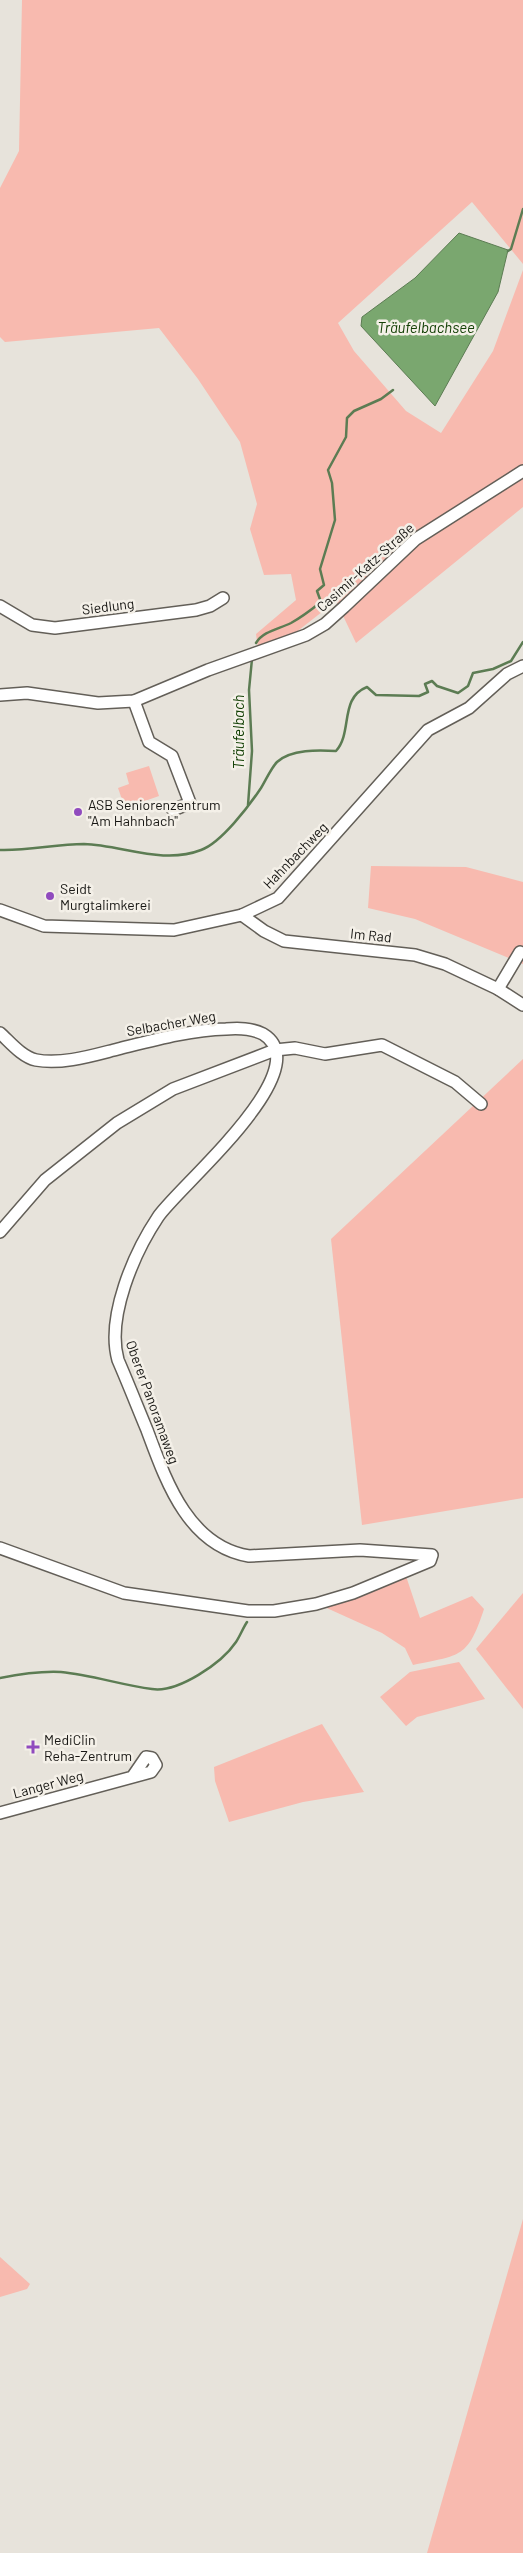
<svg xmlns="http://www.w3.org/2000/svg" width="523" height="2553" font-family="Barlow,sans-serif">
<rect width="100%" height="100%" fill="#e7e3db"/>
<!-- green -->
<g fill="#f8baaf">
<polygon points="22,0 523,0 523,264 472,202 338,323 354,351 406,411 441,433 493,351 523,270 523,507 356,643 336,601 281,644 258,648 256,634 296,600 291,574 264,575 250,529 257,504 240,442 198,379 159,328 5,342 0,337 0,188 19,151"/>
<polygon points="149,766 159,796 125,808 118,788 129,784 126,773"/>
<polygon points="371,866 466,867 523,882 523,964 415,919 368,908"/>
<polygon points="523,1059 523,1498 362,1525 331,1239"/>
<path d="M405,1573L420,1618L472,1596L484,1609C468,1658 461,1655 413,1665L405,1648L382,1633L320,1605Z"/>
<polygon points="523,1593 523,1709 476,1649"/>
<polygon points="459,1662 485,1699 417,1717 406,1726 380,1697 410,1672"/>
<polygon points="322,1724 364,1792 303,1802 229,1822 215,1781 214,1767"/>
<polygon points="523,2219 523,2553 427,2553"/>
<polygon points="0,2257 30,2284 27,2289 0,2297"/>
</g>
<!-- water -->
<polygon fill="#7aa76f" stroke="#5c7c53" points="459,233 508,250 498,292 435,406 361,326 362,317 415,278"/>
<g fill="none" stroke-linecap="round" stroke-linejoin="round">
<!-- stream -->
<g stroke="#5c7c53" stroke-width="2.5">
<polyline points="508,251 511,249 523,209"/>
<path d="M256,643C263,631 279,629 291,623C302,617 311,610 321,602L317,591L324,585L320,569L335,520L332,483L328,470L346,437L347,418L354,411L381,399L393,390"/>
<polyline points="248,805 252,751 249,690 252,659"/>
<path d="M0,850C28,851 56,844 84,844C122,845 163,865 201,850C221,843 249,806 261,788C266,780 271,768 277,762C291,749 319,750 336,751C353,732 339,698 367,687L376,695L419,696L428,692L425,684L432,681L437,686L458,693L468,686L473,673L493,669L511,661L523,642"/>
<path d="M0,1678C20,1674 41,1671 61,1672C92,1675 121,1685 152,1689C178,1693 222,1663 236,1642C240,1636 243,1628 247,1622"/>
</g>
<defs>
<g id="minor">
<polyline points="0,606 32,625 55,628 196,610 210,606 223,598"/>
<polyline points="0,695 27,693 98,703 134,701 208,670 306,635 325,624 344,607 416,539 523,471"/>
<polyline points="134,701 149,742 172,756 190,803 173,810"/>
<polyline points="0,910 44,926 174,930 242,915 278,898 428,730 469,708 507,674 523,666"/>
<polyline points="242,915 264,931 284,941 415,955 445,964 498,989 523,1005"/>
<polyline points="498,989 520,952"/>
<path d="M0,1033C10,1042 22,1057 36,1060C62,1065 94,1055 118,1049C154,1040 190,1030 226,1029C239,1028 251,1028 263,1034C321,1069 177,1188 158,1217C134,1253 106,1317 118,1360C128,1383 137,1406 147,1430C166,1481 188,1546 249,1556L360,1550L432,1555L430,1561L353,1593L316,1604L274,1611H248L124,1593L0,1548"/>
<polyline points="0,1232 45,1180 117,1123 173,1089 275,1050 295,1048 325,1054 382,1045 455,1082 481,1104"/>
<polyline points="0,1813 151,1772 156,1765 152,1758 146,1757 133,1776"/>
</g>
</defs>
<!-- minor casing -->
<use href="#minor" stroke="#635f58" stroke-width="14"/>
<!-- minor -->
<use href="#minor" stroke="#fff" stroke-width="11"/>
</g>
<!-- markers -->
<g fill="#904bbe" stroke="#f4f0e8" stroke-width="2">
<circle cx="78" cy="812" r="5"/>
<circle cx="50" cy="896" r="5"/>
<path d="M30.5 1739.5h5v5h5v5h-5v5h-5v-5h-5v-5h5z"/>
</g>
<g text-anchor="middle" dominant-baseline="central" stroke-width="5" stroke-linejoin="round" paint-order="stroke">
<!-- street labels -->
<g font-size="14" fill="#171613" stroke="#f4f0e8">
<text transform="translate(365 567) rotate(-42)">Casimir-Katz-Straße</text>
<text transform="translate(108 606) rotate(-7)">Siedlung</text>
<text transform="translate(295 855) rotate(-46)">Hahnbachweg</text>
<text transform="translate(371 935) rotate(6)">Im Rad</text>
<text transform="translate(171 1023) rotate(-10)">Selbacher Weg</text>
<text transform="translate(153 1402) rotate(70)">Oberer Panoramaweg</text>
<text transform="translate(48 1784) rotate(-15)">Langer Weg</text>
</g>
<!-- poi labels -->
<g font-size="14" fill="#171613" stroke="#f4f0e8" text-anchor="start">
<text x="88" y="804">ASB Seniorenzentrum<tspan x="88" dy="16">"Am Hahnbach"</tspan></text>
<text x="60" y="888">Seidt<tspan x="60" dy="16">Murgtalimkerei</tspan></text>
<text x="44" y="1739">MediClin<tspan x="44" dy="16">Reha-Zentrum</tspan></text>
</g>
<!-- water labels -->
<g font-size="15" font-style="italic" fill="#144106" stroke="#f4f0e8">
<text x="426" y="327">Träufelbachsee</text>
<text transform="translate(238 732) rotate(-90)">Träufelbach</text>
</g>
</g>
</svg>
